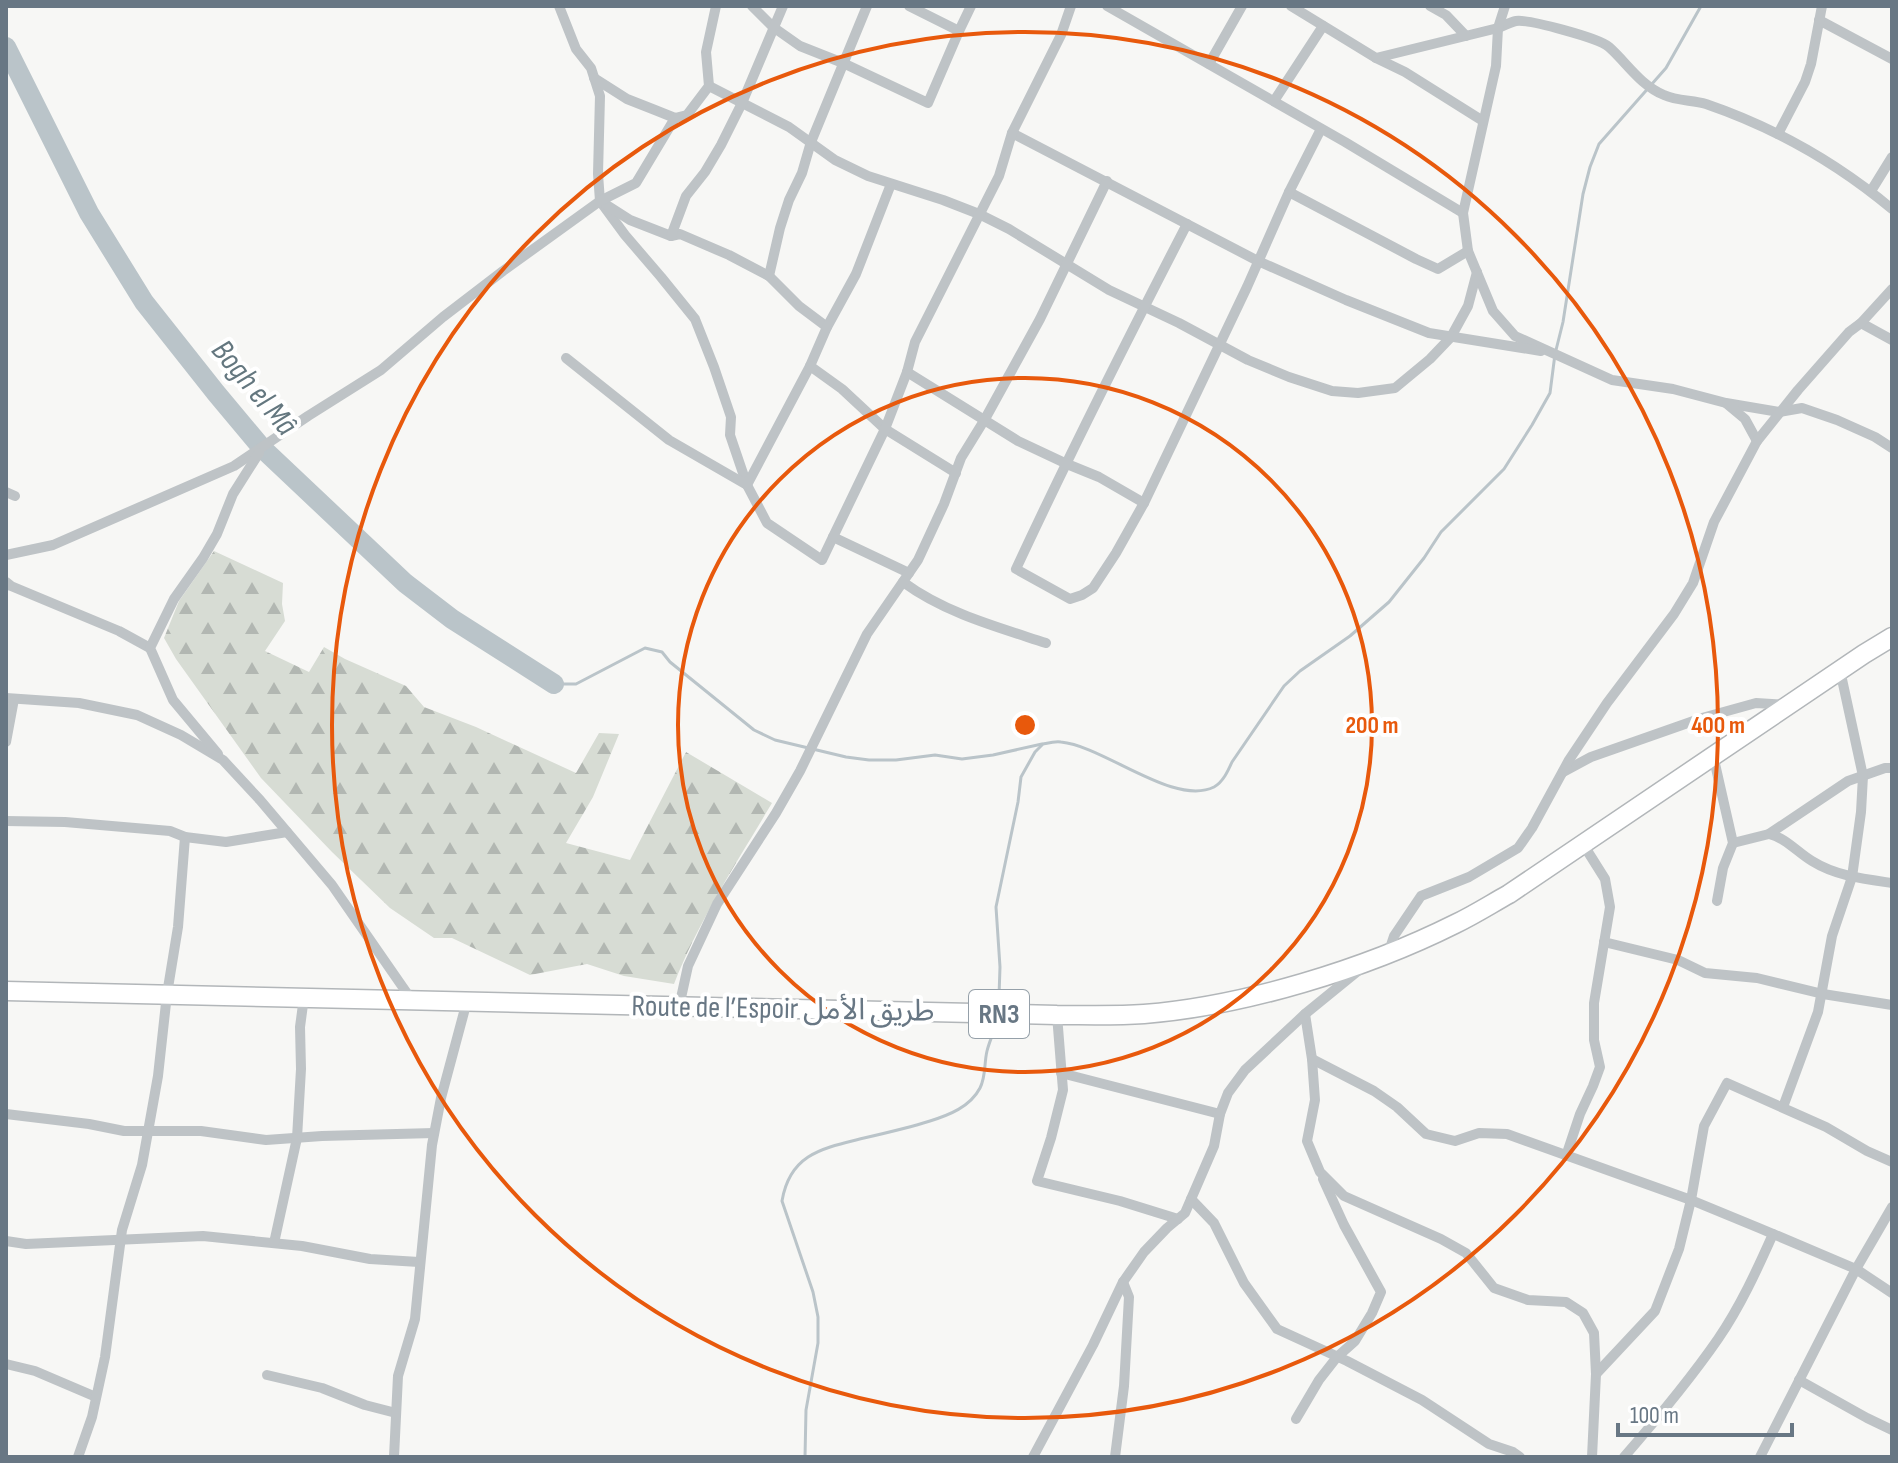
<svg xmlns="http://www.w3.org/2000/svg" width="1898" height="1463" font-family="'Sofia Sans Condensed','Noto Sans Arabic',sans-serif">
<defs>
<pattern id="forest-firs" width="22" height="20" patternUnits="userSpaceOnUse" patternTransform="scale(2)"><rect width="22" height="20" fill="#d7dcd4"/><path d="M5 1l3.5 6h-7zM16 11l3.5 6h-7z" fill="#b2b7b2"/></pattern>
</defs>
<rect width="100%" height="100%" fill="#f7f7f5"/>
<!-- forest -->
<path fill="url(#forest-firs)" d="M214,551L283,583L282,604L285,621L265,651L309,672L324,647L345,659L406,686L424,707L476,727L576,773L599,733L619,734L593,797L566,843L630,860L686,752L772,803C737,862 699,920 674,984L624,976L587,964L530,975L452,938H434L390,908L332,852L261,778L176,659L164,638L179,601Z"/>
<g fill="none" stroke-linecap="round" stroke-linejoin="round">
<!-- stream -->
<g stroke="#bac4c9" stroke-width="3">
<polyline points="554,684 576,684 645,648 662,652 670,662 754,730 775,740 846,757 869,760 896,760 935,755 962,759 993,755 1042,744"/>
<path d="M999,996L1000,967L996,907L1018,802L1021,777L1035,752L1043,744C1048,743 1055,741 1061,742C1104,746 1174,807 1214,787C1223,782 1228,771 1232,762L1284,686L1300,671L1350,636L1389,602L1424,558L1441,532L1504,469L1532,425L1550,393L1555,354L1563,322L1583,194L1590,167L1599,144L1666,68L1701,6"/>
<path d="M805,1457L806,1410L818,1343V1317L813,1292L782,1201C790,1153 824,1148 864,1138C886,1133 908,1128 930,1121C949,1115 970,1107 980,1088C986,1077 984,1063 987,1051C989,1043 992,1036 995,1028"/>
</g>
<!-- river -->
<polyline stroke="#bac4c9" stroke-width="20" points="6,47 89,213 144,302 216,393 262,448 405,583 452,619 554,684"/>
<defs>
<path id="highway" d="M6,991L1057,1015C1086,1015 1115,1016 1144,1014C1244,1006 1365,969 1455,924C1474,915 1491,904 1509,894L1864,654L1892,637"/>
</defs>
<!-- highway casing -->
<use href="#highway" stroke="#b2b6b9" stroke-width="21"/>
<!-- street -->
<g stroke="#bec3c6" stroke-width="10">
<polyline points="559,6 576,49 591,68 600,96 598,174 600,201 625,235 661,277 695,319 714,367 731,417 730,435 747,485 767,523 822,560 833,537 909,573"/>
<polyline points="752,6 773,27 800,46 843,63 928,103 959,31 971,6"/>
<polyline points="909,6 959,31"/>
<polyline points="1107,6 1345,142 1463,213"/>
<path d="M1291,6L1376,58L1498,28C1504,26 1510,22 1516,21C1528,19 1599,38 1609,47C1627,63 1640,85 1664,95C1677,101 1693,100 1706,104C1773,127 1837,163 1892,209"/>
<polyline points="1430,6 1446,15 1466,36"/>
<polyline points="1505,6 1498,28 1496,66 1463,213 1468,251 1493,311 1515,336 1612,380 1673,389 1726,403 1779,412 1802,408 1837,420 1875,437 1892,448"/>
<polyline points="1819,20 1892,59"/>
<polyline points="1376,58 1405,72 1483,121"/>
<polyline points="1209,64 1242,6"/>
<polyline points="594,78 627,99 655,110 675,118 687,115 709,86 706,52 716,6"/>
<polyline points="709,86 789,127 835,160 868,176 943,200 979,214 1009,229 1109,290 1179,323 1248,360 1289,377 1332,391 1358,393 1395,388 1430,359 1451,337 1468,306 1477,272"/>
<polyline points="1274,101 1323,26"/>
<polyline points="1012,133 1258,261 1346,300 1429,333 1541,351"/>
<polyline points="1778,134 1805,82 1811,64 1822,6"/>
<polyline points="1871,191 1892,157"/>
<polyline points="1289,192 1416,259 1438,269 1468,251"/>
<polyline points="605,204 630,220 671,236 680,234 729,255 769,276 799,306 827,327"/>
<path d="M1187,224C1128,338 1070,453 1016,569L1070,599L1082,595L1093,588L1116,553L1144,503L1247,287L1289,192L1321,129"/>
<polyline points="671,236 686,196 705,172 721,145 742,103 783,6"/>
<polyline points="769,276 780,228 789,200 802,173 811,142 867,6"/>
<polyline points="1861,323 1892,340"/>
<polyline points="566,358 669,440 747,485 810,366 827,327 856,274 891,184"/>
<polyline points="810,366 842,389 885,429 956,473"/>
<polyline points="907,372 1018,441 1067,464 1099,477 1144,503"/>
<polyline points="1727,404 1745,419 1757,441"/>
<polyline points="6,492 15,496"/>
<polyline points="833,537 885,429 907,372 915,342 999,176 1012,133 1061,35 1071,6"/>
<polyline points="6,555 53,545 234,466 308,416 381,370 443,317 503,271 600,201 636,183 675,118"/>
<polyline points="6,582 11,586 119,631 150,648"/>
<path d="M903,582C945,613 997,627 1046,643"/>
<polyline points="6,698 79,703 137,715 181,735 223,760 260,800 332,885 411,999"/>
<polyline points="6,742 14,699"/>
<polyline points="218,754 173,700 150,648 174,599 203,558 217,534 233,494 259,453"/>
<polyline points="1713,755 1733,843 1723,868 1717,901"/>
<polyline points="1563,772 1591,757 1702,718 1756,703 1786,705"/>
<polyline points="6,821 65,822 170,831 185,837 226,842 287,832"/>
<path d="M1769,834C1786,838 1797,852 1812,861C1836,876 1864,879 1892,883"/>
<polyline points="1733,843 1769,834 1848,781 1885,768 1892,768"/>
<polyline points="1604,942 1678,960 1705,973 1757,978 1823,994 1892,1005"/>
<polyline points="1388,954 1394,936 1421,896 1469,877 1518,848 1532,828 1569,760 1607,703 1674,614 1693,583 1714,522 1757,441 1798,390 1849,332 1861,323 1892,289"/>
<polyline points="679,1007 688,966 717,904 776,813 800,771 867,634 918,560 944,504 961,458 985,419 1040,319 1107,181"/>
<polyline points="1305,1014 1312,1059 1315,1100 1307,1141 1320,1172 1344,1196 1441,1239 1466,1253 1494,1288 1528,1300 1566,1302 1583,1313 1594,1333 1596,1374 1592,1457"/>
<polyline points="1057,1015 1063,1090 1051,1138 1037,1181 1120,1201 1178,1219"/>
<polyline points="1312,1059 1374,1091 1397,1107 1426,1134 1455,1141 1479,1133 1507,1134 1691,1200 1759,1228 1856,1269 1892,1293"/>
<polyline points="1061,1073 1220,1114"/>
<polyline points="1783,1107 1818,1012 1832,936 1852,877 1861,812 1863,776 1840,670"/>
<polyline points="6,1114 89,1124 124,1131 201,1131 266,1140 322,1136 434,1133"/>
<polyline points="1566,1156 1580,1114 1593,1086 1600,1067 1594,1040 1594,1003 1610,907 1605,879 1583,844"/>
<polyline points="1191,1199 1214,1223 1244,1283 1277,1329 1347,1361 1422,1400 1489,1444 1513,1452 1520,1457"/>
<polyline points="6,1241 26,1244 203,1236 302,1246 370,1259 419,1262"/>
<polyline points="274,1243 297,1138 301,1069 300,1027 304,997"/>
<polyline points="6,1364 35,1371 96,1397"/>
<polyline points="1596,1374 1655,1311 1679,1249 1691,1200 1704,1126 1727,1083 1826,1127 1867,1151 1892,1162"/>
<polyline points="267,1375 322,1388 365,1405 396,1413"/>
<polyline points="1799,1380 1867,1418 1892,1430"/>
<polyline points="1296,1419 1319,1380 1337,1357 1355,1341 1372,1313 1381,1292 1344,1225 1323,1179"/>
<polyline points="78,1457 92,1417 105,1357 122,1230 142,1165 158,1076 167,994 178,927 185,837"/>
<polyline points="394,1457 398,1376 415,1319 432,1145 441,1098 467,1001"/>
<polyline points="1033,1457 1093,1345 1123,1282 1144,1252 1167,1228 1185,1213 1214,1146 1220,1114 1228,1093 1245,1070 1305,1014 1359,970"/>
<polyline points="1115,1457 1124,1386 1129,1297 1123,1282"/>
<path d="M1624,1457C1657,1419 1689,1381 1718,1339C1740,1307 1757,1270 1773,1234"/>
<polyline points="1760,1457 1856,1269 1892,1207"/>
</g>
<!-- highway -->
<use href="#highway" stroke="#fff" stroke-width="18"/>
</g>
<!-- distance rings -->
<g fill="none" stroke="#e8590c" stroke-width="4">
<circle cx="1025" cy="725" r="347"/>
<circle cx="1025" cy="725" r="693"/>
</g>
<g text-anchor="middle" dominant-baseline="central" stroke-width="8" stroke-linejoin="round" paint-order="stroke">
<!-- shield labels -->
<rect fill="#fff" stroke="#95a0a9" stroke-width="2" x="969" y="990" width="60" height="48" rx="6"/>
<g font-size="28" font-weight="bold" fill="#687784">
<text x="999" y="1014">RN3</text>
</g>
<!-- street labels -->
<g font-size="30" fill="#687784" stroke="#fff">
<text transform="translate(783 1009) rotate(1)">Route de l’Espoir طريق الأمل</text>
</g>
<!-- water labels -->
<g font-size="32" font-style="italic" fill="#64777f" stroke="#fff">
<text transform="translate(254 388) rotate(50)">Bogh el Mâ</text>
</g>
</g>
<circle cx="1025" cy="725" r="12" fill="#e8590c" stroke="#fff" stroke-width="4"/>
<g font-size="24" text-anchor="middle" font-weight="bold" fill="#e8590c" stroke="#fff" stroke-width="8" stroke-linejoin="round" paint-order="stroke">
<text x="1372" y="733">200 m</text>
<text x="1718" y="733">400 m</text>
</g>
<!-- border -->
<rect width="1898" height="1463" fill="none" stroke="#687784" stroke-width="16"/>
<!-- scale -->
<path d="M1618 1423v12h174v-12" fill="none" stroke="#687784" stroke-width="4"/>
<text x="1630" y="1423" font-size="24" fill="#687784" stroke="#ffffff" stroke-width="6" paint-order="stroke">100 m</text>
</svg>
